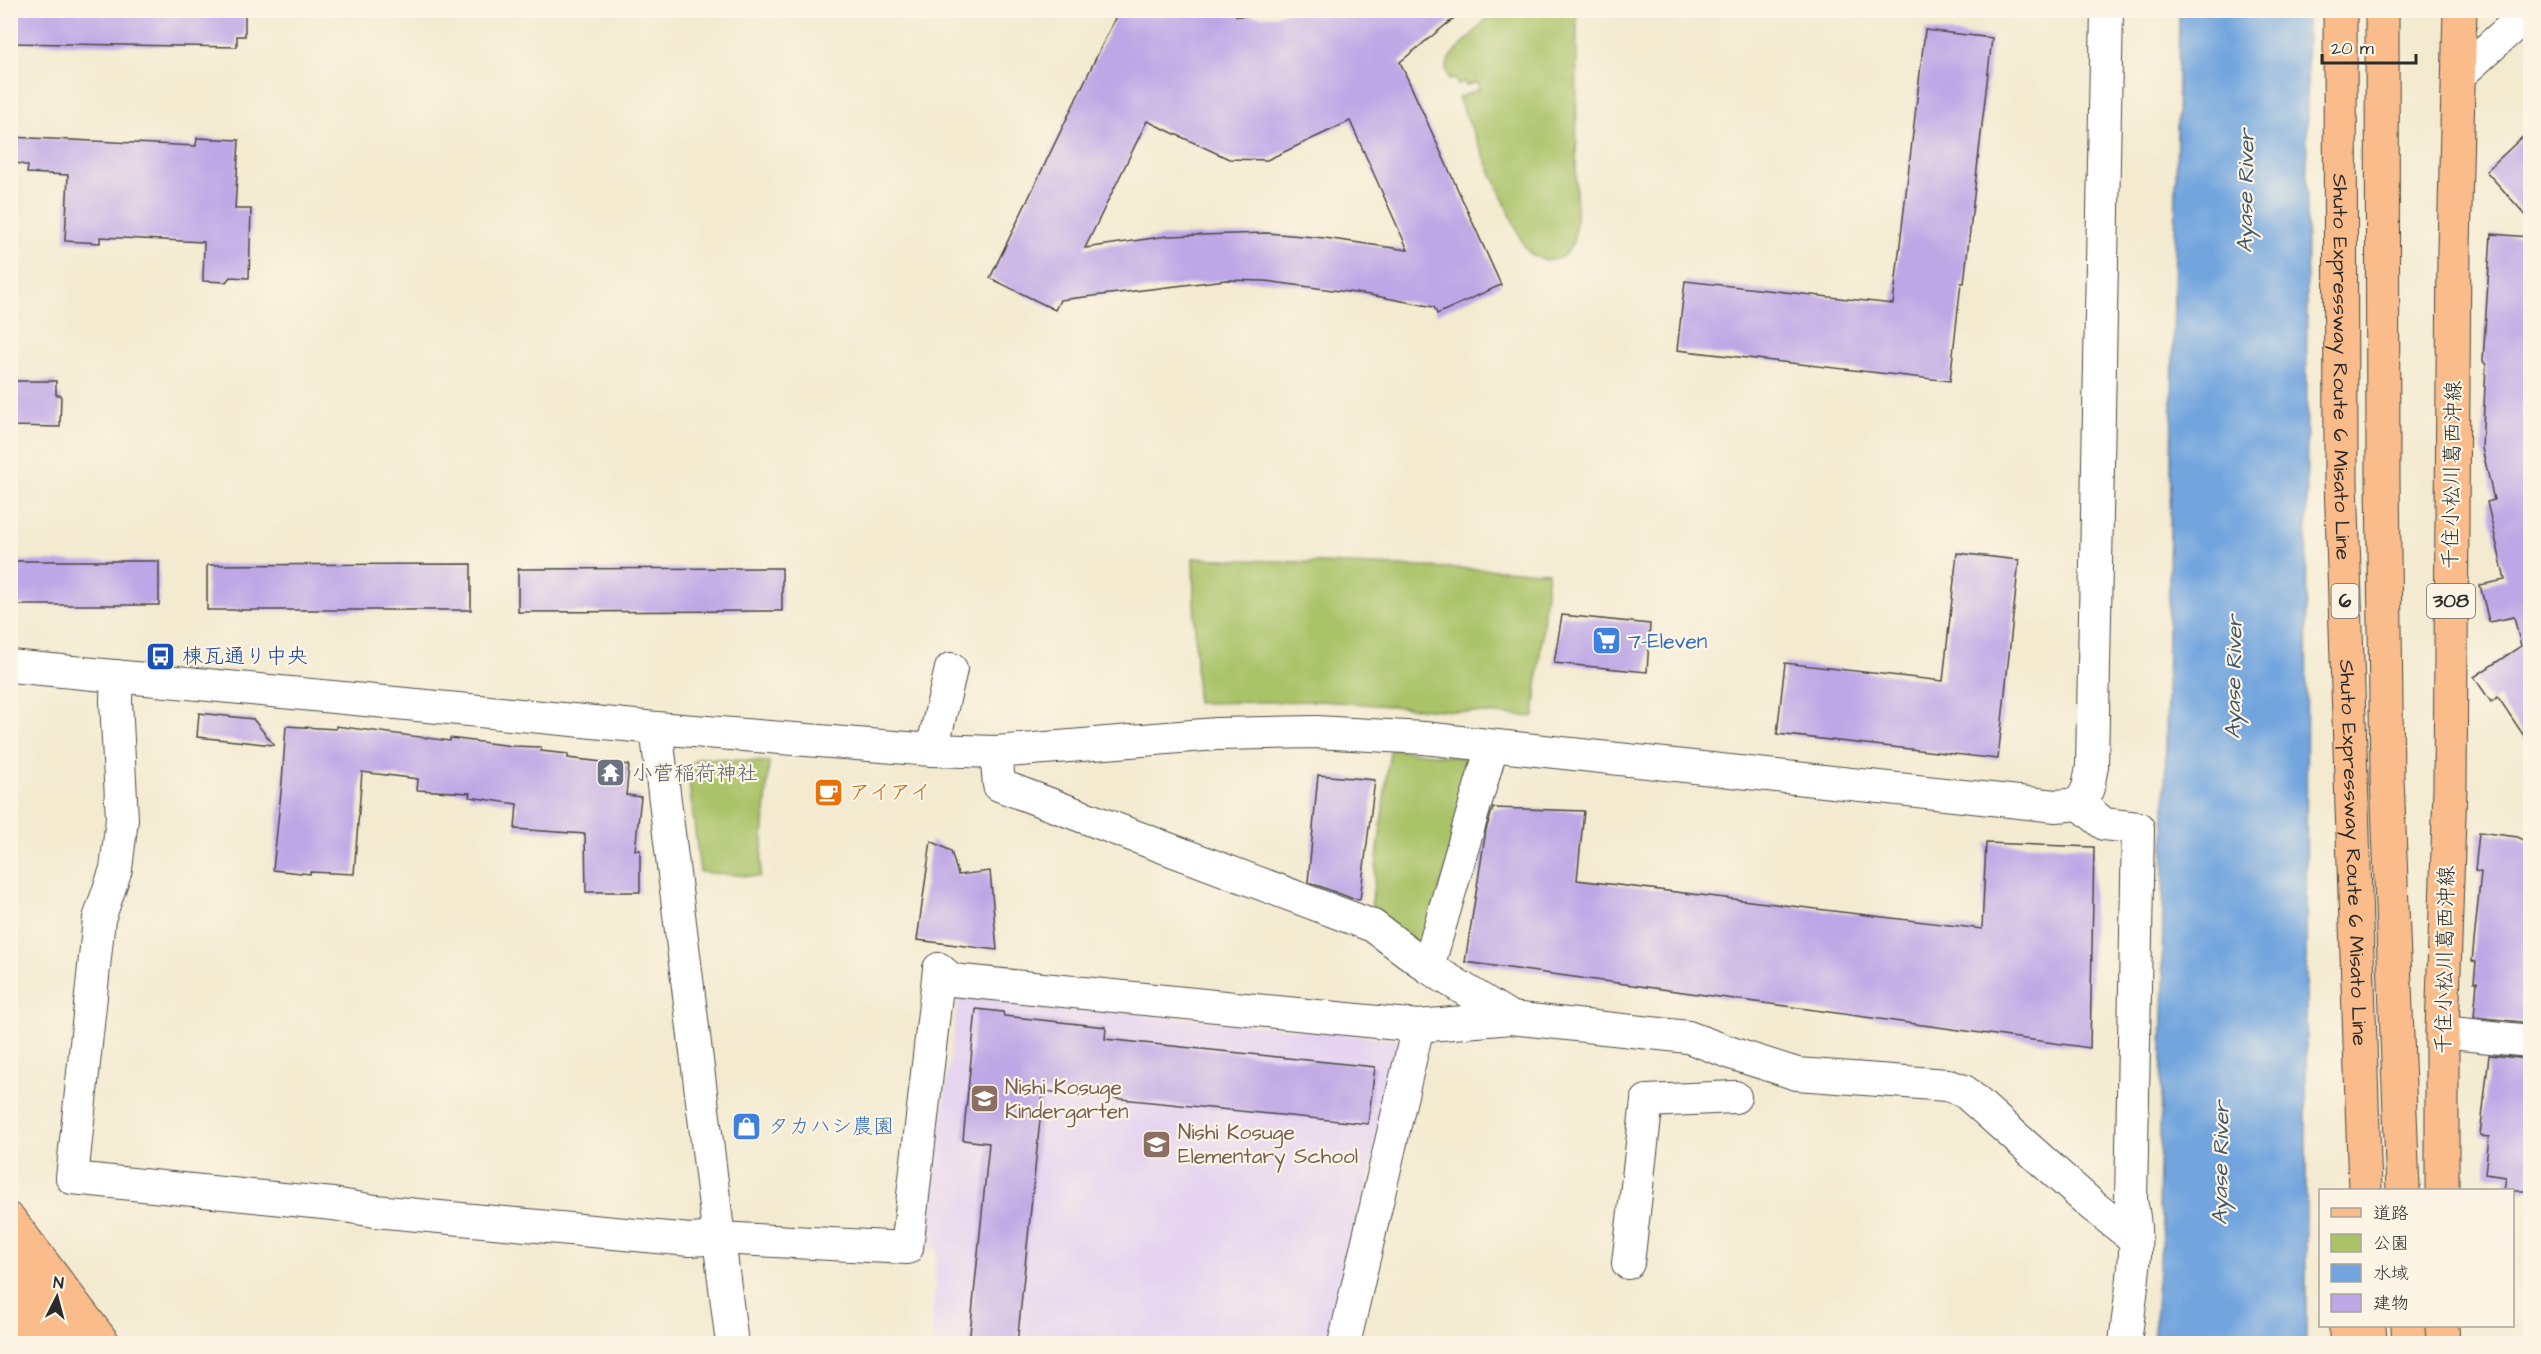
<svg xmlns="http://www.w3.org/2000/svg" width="2541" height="1354" font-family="'Architects Daughter','Klee One',sans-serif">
<rect width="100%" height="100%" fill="#fcf5e5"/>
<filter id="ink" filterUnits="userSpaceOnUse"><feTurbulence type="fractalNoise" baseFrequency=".0167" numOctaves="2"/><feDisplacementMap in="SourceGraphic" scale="12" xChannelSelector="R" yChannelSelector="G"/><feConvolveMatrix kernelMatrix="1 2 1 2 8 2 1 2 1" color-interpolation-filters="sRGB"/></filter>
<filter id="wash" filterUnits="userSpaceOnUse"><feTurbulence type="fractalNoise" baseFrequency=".008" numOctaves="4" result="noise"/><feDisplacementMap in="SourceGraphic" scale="24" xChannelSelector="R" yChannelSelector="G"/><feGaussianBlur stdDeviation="1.35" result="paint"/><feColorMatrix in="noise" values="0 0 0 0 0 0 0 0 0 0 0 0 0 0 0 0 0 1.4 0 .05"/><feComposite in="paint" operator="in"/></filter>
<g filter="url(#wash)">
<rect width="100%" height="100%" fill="#f3ead0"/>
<!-- built -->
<polygon fill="#e5d3f1" points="959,995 1401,1040 1330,1343 932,1343 936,1249 923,1248"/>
<!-- green -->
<g fill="#aac369" stroke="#6a774a" stroke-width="1.5">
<path d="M1495,10L1577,11L1576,222C1575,230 1575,239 1571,246C1560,267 1536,263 1524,246L1458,98L1479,89L1477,82L1466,86L1464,82L1458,85L1455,79L1449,80L1446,69L1449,59Z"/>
<polygon points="1193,558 1548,572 1534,717 1324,701 1197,703"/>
<polygon points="1390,749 1482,760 1421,946 1370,918"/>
<polygon points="699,758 769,762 760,877 700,872 687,766"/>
</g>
<!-- water -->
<polygon fill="#72a5de" stroke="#4e6884" stroke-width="1.5" points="2179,11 2307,11 2306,1343 2153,1343 2163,1220 2158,1205 2164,975 2162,971"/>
<g id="blocks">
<!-- building -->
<g fill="#bea7e6" fill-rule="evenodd">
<polygon points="10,10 245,10 245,36 237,36 237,47 10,43"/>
<path d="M1119,10H1230L1237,16H1276L1288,10H1464L1400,62L1501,285L1437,314L1434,307L1370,295L1265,281L1226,280L1060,300L1055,310L990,278ZM1147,121L1229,159L1267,160L1350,121L1408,250L1325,238L1267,233L1167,236L1085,248Z"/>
<polygon points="1925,30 1992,38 1964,283 1961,283 1950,381 1677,350 1685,281 1893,304"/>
<polygon points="2530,130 2530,220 2486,171"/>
<polygon points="10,137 196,146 197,138 239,140 235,209 251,209 249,278 230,277 226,282 203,281 204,242 100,237 100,243 65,241 68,175 27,173 28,166 10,161"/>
<polygon points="2491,234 2530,237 2530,745 2498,697 2491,702 2474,677 2521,646 2514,617 2489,622 2480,585 2505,580 2487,502 2494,500 2482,448 2486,365 2483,361"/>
<polygon points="10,381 56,381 56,395 61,395 60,427 10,426"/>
<polygon points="1957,553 2019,560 1998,759 1777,734 1785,663 1943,681"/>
<rect x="10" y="561" width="149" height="44"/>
<polygon points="471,564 471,610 207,610 207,565"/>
<polygon points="782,568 782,611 518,612 518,569"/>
<polygon points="1562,615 1650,624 1647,672 1554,663"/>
<polygon points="199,713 253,719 274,745 197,737"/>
<polygon points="286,726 336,729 336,726 450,741 450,738 512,746 541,747 541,751 568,754 568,758 629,765 626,795 641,797 635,850 640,850 640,892 586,892 585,834 515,829 517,804 469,797 470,793 417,790 418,779 362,772 354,874 310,872 310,874 273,870 282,782"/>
<polygon points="1318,775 1375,780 1360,899 1351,898 1308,882"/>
<polygon points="1493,808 1584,811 1577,880 1982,929 1986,843 2094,847 2090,1048 1465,962 1486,830"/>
<polygon points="2479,832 2518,837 2530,845 2530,1023 2474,1017 2477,982 2474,982 2476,962 2472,961 2481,872 2475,871"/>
<polygon points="931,841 951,851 958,875 990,871 997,950 917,940"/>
<polygon points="976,1009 1003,1012 1004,1016 1106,1027 1105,1039 1375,1067 1368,1124 1043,1091 1017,1344 969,1344 989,1143 963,1140"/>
<polygon points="2489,1055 2530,1059 2530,1191 2504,1191 2506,1177 2485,1174 2489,1137 2480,1136"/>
</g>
</g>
</g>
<g filter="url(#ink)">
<use href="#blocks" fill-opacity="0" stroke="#494844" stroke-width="1.5"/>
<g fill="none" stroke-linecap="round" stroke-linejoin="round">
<defs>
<g id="minor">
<polyline points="2459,75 2530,11"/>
<polyline points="10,666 656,728 932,750 996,752 1216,734 1316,732 1424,738 2056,806 2080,804 2088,788 2092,766 2107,10"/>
<polyline points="117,676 116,701 122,819 116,869 99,919 72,1178 333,1204 375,1211 690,1240 719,1238 907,1248 939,969"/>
<polyline points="656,728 732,1344"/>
<polyline points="932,750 951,669"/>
<polyline points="996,752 999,785 1373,926 1428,967 1511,1018"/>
<path d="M2080,804L2104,824L2138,828L2131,1202C2142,1240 2129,1303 2125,1344"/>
<polyline points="1428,967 1492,746"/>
<polyline points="939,969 952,980 1418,1026 1511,1018 1688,1037 1734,1054 1797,1074 1947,1085 1964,1091 2093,1206 2135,1239"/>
<polyline points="2442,1032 2530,1041"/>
<polyline points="1628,1263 1647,1101 1735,1097"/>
<polyline points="1344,1344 1418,1026"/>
</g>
<g id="major">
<polyline points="2442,1190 2442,1032 2450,787 2454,247 2460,10"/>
<polyline points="10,1220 104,1344"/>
<polyline points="10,1293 47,1344"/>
<polyline points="2442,1326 2443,1344"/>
</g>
<g id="highway">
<path id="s1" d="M2340,10L2341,481L2365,1190"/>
<polyline points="2382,10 2383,479 2387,778 2403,1190"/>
<polyline points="10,1248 78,1344"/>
<polyline points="10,1321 26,1344"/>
<polyline points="2346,1326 2346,1344"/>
<polyline points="2369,1326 2370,1344"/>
<polyline points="2408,1326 2409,1344"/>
</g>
</defs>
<!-- minor casing -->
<use href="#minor" stroke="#494844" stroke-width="34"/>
<!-- major casing -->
<use href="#major" stroke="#494844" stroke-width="35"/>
<!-- highway casing -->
<use href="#highway" stroke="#494844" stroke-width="35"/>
<!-- minor -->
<use href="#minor" stroke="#fff" stroke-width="32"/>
<!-- major -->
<use href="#major" stroke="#fabc8b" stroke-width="33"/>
<!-- highway -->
<use href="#highway" stroke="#fabc8b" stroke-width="33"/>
</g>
</g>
<!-- icons -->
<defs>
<symbol id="supermarket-square" viewBox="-11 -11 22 22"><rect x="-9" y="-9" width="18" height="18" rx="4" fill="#3f7fe0" stroke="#fcf5e5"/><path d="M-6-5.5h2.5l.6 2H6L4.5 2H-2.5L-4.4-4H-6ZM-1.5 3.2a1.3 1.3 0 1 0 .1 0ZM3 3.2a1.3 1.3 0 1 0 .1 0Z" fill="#fff"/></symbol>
<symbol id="bus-square" viewBox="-11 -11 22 22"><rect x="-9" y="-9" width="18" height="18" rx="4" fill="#1a4fb4" stroke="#fcf5e5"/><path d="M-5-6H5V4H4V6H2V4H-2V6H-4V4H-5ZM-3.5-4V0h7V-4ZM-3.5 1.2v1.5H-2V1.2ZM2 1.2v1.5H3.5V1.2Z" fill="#fff"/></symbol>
<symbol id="temple-square" viewBox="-11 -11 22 22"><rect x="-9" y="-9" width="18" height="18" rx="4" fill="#6b7280" stroke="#fcf5e5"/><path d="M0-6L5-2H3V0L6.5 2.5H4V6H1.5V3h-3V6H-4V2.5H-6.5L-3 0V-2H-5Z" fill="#fff"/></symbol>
<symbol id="cafe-square" viewBox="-11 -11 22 22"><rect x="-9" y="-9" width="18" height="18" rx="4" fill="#e8710a" stroke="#fcf5e5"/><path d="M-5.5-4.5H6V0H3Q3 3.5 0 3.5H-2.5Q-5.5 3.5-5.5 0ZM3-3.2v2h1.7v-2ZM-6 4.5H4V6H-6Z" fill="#fff"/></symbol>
<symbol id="school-square" viewBox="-11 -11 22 22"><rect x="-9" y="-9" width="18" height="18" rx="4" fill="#8d6e63" stroke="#fcf5e5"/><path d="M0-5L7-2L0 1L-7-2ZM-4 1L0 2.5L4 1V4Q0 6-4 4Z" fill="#fff"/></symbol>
<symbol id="shop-square" viewBox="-11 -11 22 22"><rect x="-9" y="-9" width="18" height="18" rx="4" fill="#3f7fe0" stroke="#fcf5e5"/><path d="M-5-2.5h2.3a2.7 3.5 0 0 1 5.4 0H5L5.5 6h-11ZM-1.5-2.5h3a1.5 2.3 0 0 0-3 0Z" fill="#fff"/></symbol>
</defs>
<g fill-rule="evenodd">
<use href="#supermarket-square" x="1590" y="624" width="33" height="33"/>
<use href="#bus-square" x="144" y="640" width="33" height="33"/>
<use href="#temple-square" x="594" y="756" width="33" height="33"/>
<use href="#cafe-square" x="812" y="776" width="33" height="33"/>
<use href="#school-square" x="968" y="1082" width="33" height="33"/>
<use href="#shop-square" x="730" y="1110" width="33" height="33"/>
<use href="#school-square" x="1140" y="1128" width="33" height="33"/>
</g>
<g text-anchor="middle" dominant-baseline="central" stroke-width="4.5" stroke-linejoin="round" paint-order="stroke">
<!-- shield labels -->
<g fill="#fcf5e5" stroke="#6a6863" stroke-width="1.5">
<rect x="2331.5" y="584" width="27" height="34" rx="4.5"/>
<rect x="2427" y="584" width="48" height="34" rx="4.5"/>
</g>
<g font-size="20" font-weight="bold" fill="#2b2b2b">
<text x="2345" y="601">6</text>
<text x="2451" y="601">308</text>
</g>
<!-- street labels -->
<g font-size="21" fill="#2b2b2b" stroke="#fcf5e5">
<text stroke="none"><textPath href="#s1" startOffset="357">Shuto Expressway Route 6 Misato Line</textPath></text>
<text transform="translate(2452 475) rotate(-89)">千住小松川葛西沖線</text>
<text stroke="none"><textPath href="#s1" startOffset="843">Shuto Expressway Route 6 Misato Line</textPath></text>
<text transform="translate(2445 960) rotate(-89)">千住小松川葛西沖線</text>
</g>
<!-- shop labels -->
<g font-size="21" fill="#366cbe" stroke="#fcf5e5" text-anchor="start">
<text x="1628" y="641">7-Eleven</text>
<text x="768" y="1126">タカハシ農園</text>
</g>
<!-- transit labels -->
<g font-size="21" fill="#164399" stroke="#fcf5e5" text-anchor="start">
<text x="182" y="656">棟瓦通り中央</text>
</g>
<!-- worship labels -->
<g font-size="21" fill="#5b616d" stroke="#fcf5e5" text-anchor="start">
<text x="632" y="773">小菅稲荷神社</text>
</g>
<!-- food labels -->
<g font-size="21" fill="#c56008" stroke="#fcf5e5" text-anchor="start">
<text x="849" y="792">アイアイ</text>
</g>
<!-- education labels -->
<g font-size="21" fill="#785e54" stroke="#fcf5e5" text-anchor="start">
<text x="1005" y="1087">Nishi Kosuge<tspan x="1005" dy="24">Kindergarten</tspan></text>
<text x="1178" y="1132">Nishi Kosuge<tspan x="1178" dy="24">Elementary School</tspan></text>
</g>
<!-- water labels -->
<g font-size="22" font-style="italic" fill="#44566a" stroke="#fcf5e5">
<text transform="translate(2246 191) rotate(-89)">Ayase River</text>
<text transform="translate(2234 677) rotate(-89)">Ayase River</text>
<text transform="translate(2221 1163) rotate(-89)">Ayase River</text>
</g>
</g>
<!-- margin -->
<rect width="2541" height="1354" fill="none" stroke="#fcf5e5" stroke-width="36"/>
<!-- legend -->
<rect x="2319" y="1189" width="195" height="138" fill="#fcf5e5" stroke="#a8a49b" stroke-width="1.5"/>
<rect x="2331" y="1208" width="30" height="9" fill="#fabc8b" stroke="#a8a49b" stroke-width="1.5"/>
<text x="2373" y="1219" font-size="18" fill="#2b2b2b">道路</text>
<rect x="2331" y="1234" width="30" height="18" fill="#aac369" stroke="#a8a49b" stroke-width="1.5"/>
<text x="2373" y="1249" font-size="18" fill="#2b2b2b">公園</text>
<rect x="2331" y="1264" width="30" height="18" fill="#72a5de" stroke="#a8a49b" stroke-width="1.5"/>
<text x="2373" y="1279" font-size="18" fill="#2b2b2b">水域</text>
<rect x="2331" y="1294" width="30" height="18" fill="#bea7e6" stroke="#a8a49b" stroke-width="1.5"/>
<text x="2373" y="1309" font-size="18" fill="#2b2b2b">建物</text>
<!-- north arrow -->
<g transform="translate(57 1297) rotate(6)" stroke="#fcf5e5" stroke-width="4.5" paint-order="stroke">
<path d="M0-4.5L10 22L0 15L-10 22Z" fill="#2b2b2b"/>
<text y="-9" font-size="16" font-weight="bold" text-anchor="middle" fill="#2b2b2b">N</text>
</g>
<!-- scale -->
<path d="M2322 54v9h94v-9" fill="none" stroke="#2b2b2b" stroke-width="3"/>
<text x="2331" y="54" font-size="18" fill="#2b2b2b" stroke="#fcf5e5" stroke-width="4.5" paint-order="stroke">20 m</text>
</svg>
